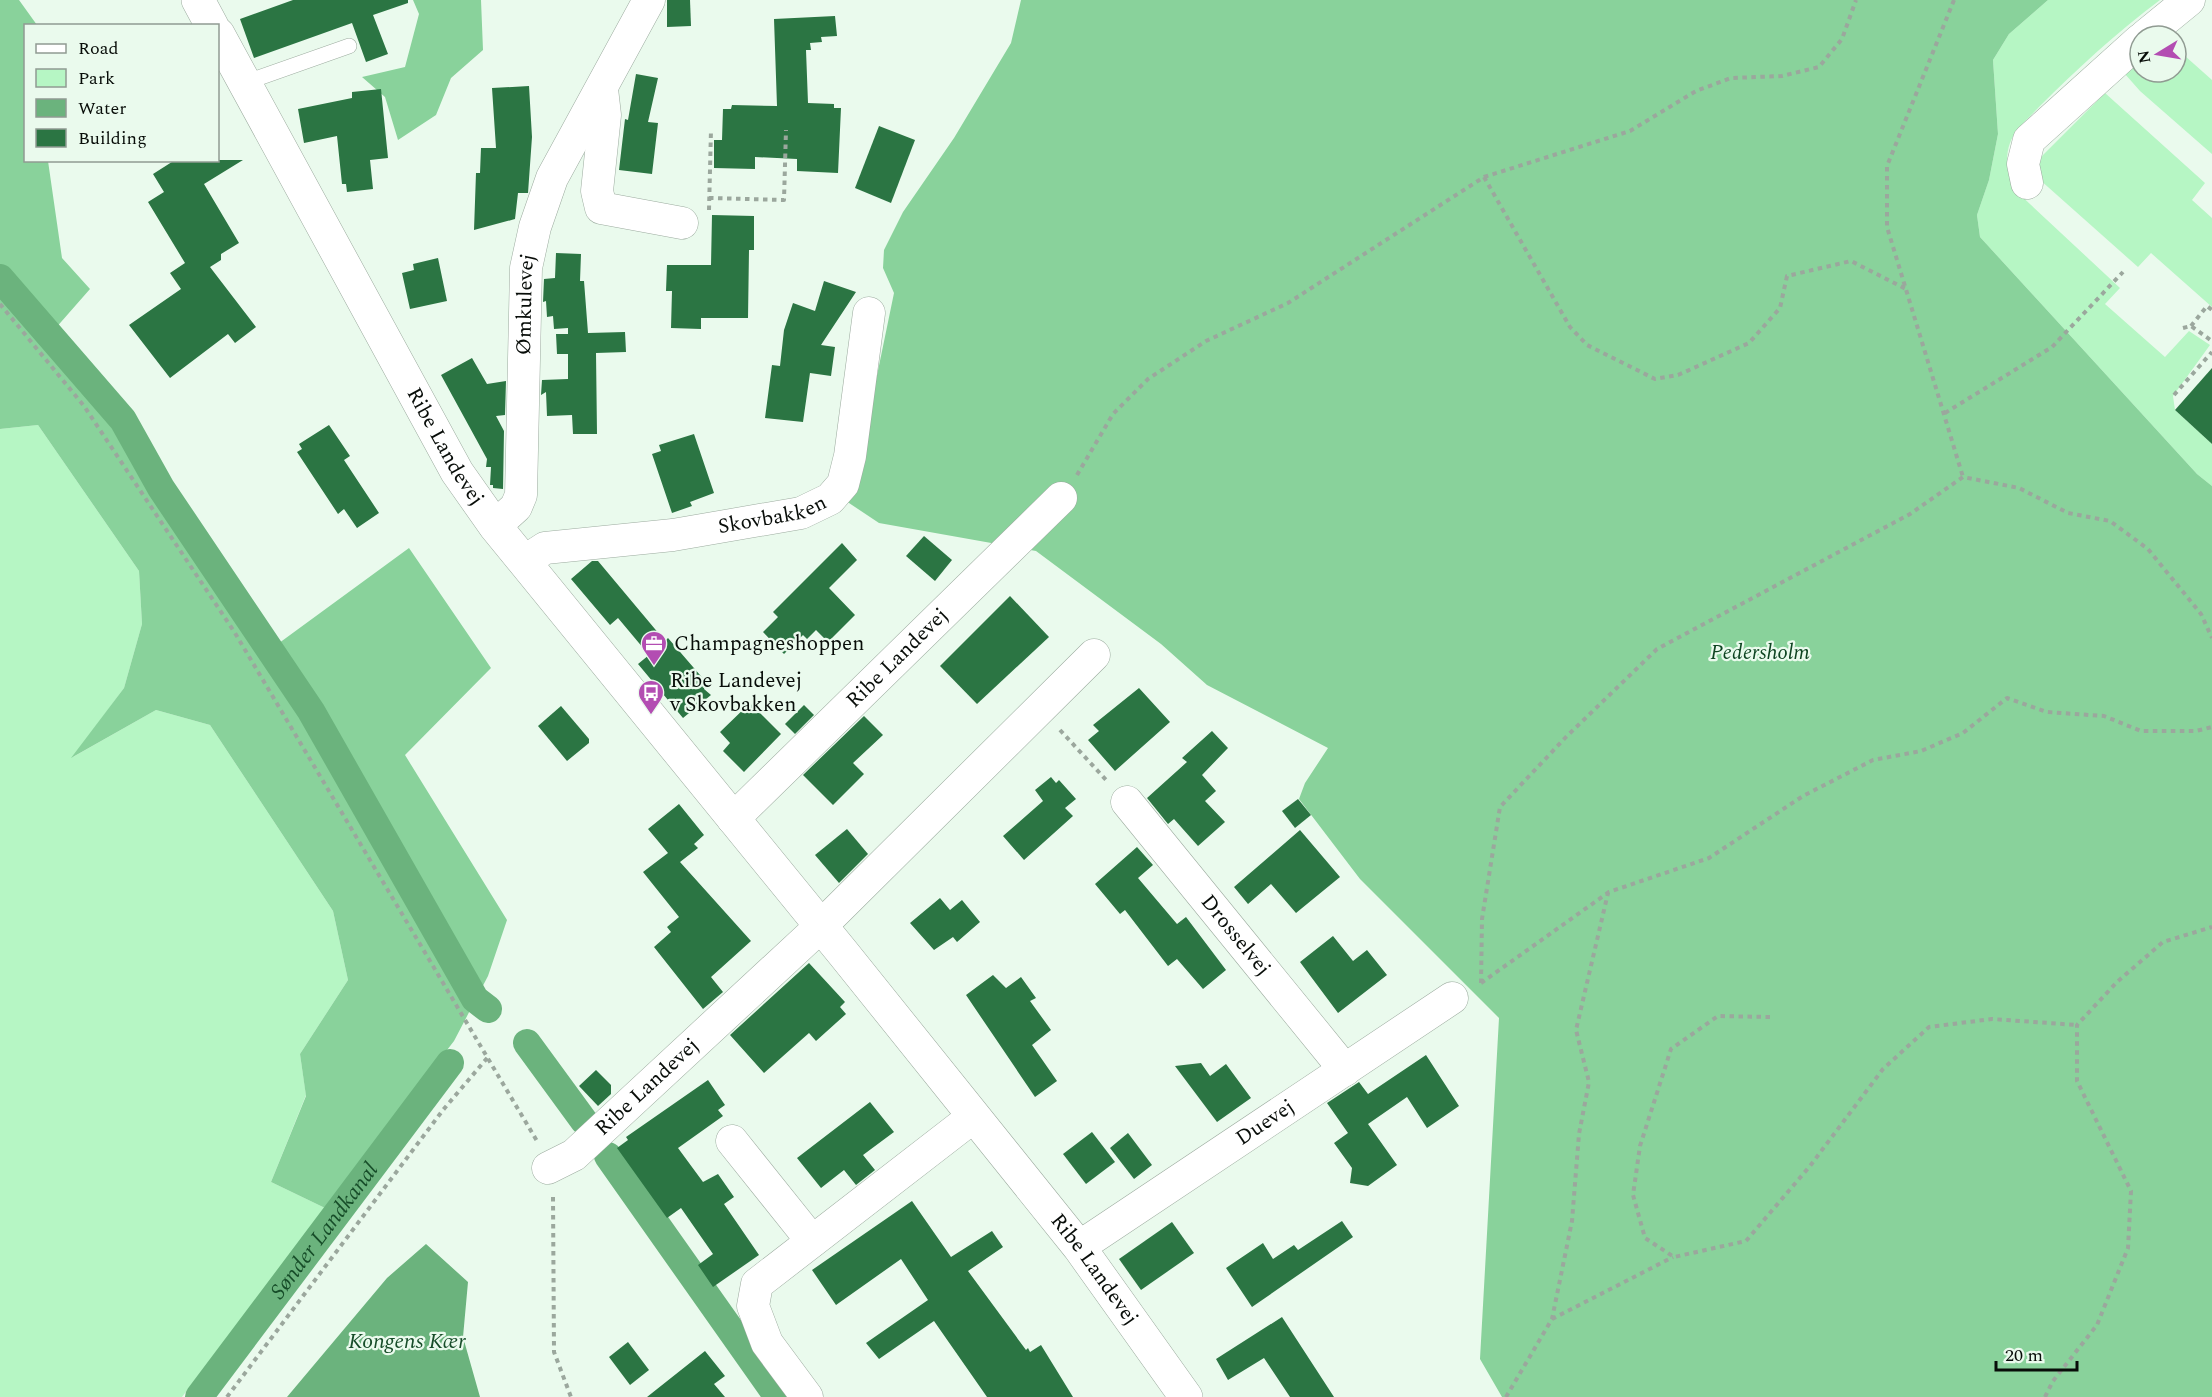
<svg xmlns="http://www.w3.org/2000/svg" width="2212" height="1397" font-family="Spectral,serif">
<rect width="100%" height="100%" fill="#eafaed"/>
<!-- green -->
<g fill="#b6f6c4">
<path d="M2048,0H2160C2117,32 2077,69 2039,107C2029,118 2015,129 2010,143C2004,159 2008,177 2016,191L2120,288L2105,304L2165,357L2189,331L2210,345L2173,396L2175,410L2212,444V486L2197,474L1980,237L1977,215L1989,180L1998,134L1993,60L2009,34Z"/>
<polygon points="2176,48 2212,80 2212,154 2140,91 2125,74 2140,61 2140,72 2176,72"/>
<polygon points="2105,93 2205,183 2192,200 2212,218 2212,307 2151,253 2138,267 2039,179 2034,164"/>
<polygon points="38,425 139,571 142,624 124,688 73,757 156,710 210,725 333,911 348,980 300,1054 306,1095 271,1182 325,1208 182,1397 0,1397 0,429"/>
</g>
<!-- forest -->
<g fill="#89d29b">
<polygon points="0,0 19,0 37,25 26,26 26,160 48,161 62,258 90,289 54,330 275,646 409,548 491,668 405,755 507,920 488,976 454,1041 325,1208 271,1182 306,1096 300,1054 348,980 333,911 210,725 156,710 71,758 124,688 142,624 139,571 38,425 0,429"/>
<polygon points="413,0 481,0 483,50 451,78 436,115 398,140 385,97 362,77 405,67 419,14"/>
<polygon points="1021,0 2048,0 2009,34 1993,60 1998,134 1989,180 1977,215 1980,237 2197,474 2212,486 2212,1397 1502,1397 1480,1359 1499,1018 1360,879 1299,799 1305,783 1328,748 1207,685 1161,644 1036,551 879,523 846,501 855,482 894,293 883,268 884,250 903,212 954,138 1011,43"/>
</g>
<!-- water -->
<polygon fill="#6bb37d" points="426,1244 468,1282 463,1337 480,1397 287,1397 387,1278"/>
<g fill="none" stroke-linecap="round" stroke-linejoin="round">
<!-- canal -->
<g stroke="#6bb37d" stroke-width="28">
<polyline points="0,278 123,420 161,488 311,711 475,999 488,1009"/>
<polyline points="527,1043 584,1121"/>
<polyline points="608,1156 778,1397"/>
<path id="s1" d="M199,1397L450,1063"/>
</g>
</g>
<!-- building -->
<g fill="#2b7543">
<polygon points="293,0 408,0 408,3 373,15 388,54 366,62 352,23 254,58 240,19"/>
<polygon points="667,0 690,0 691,26 667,27"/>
<polygon points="835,16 837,36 821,37 822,42 810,43 811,50 806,50 808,103 834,104 834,108 841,108 838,173 797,171 797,159 755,157 755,169 714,168 714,140 722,140 723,109 731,109 732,105 777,106 774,19"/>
<polygon points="636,74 658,78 648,122 658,123 652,174 619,170 625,119 628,120"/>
<polygon points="529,86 532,137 528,193 518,193 515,219 474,230 476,173 480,173 481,148 496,148 492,88"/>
<polygon points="381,89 388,158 370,160 373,189 347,192 346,184 342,184 337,136 304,143 298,109 352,98 352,92"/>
<polygon points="879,126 915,140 891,203 855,188"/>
<polygon points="175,160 243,160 204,184 239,243 221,254 221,260 210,267 256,327 235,343 228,334 170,378 129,325 181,289 170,273 185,263 148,202 164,192 153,174"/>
<polygon points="712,215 754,216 754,250 749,250 748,318 701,318 701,329 671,328 672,291 666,291 667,265 711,265"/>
<polygon points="556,253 581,254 580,281 584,281 588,333 625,332 626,352 596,353 597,434 573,434 572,415 547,416 546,392 541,395 542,380 568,379 568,354 557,354 556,334 568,334 568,328 554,329 553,316 547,317 546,301 543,302 544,279 555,278"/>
<polygon points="438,258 447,301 410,309 402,273 414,270 413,264"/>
<polygon points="824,281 856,292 821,345 835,347 831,376 810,373 803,422 765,418 772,365 780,366 784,330 793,303 815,311"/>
<polygon points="472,358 487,384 506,381 505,415 496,416 504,431 503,489 493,488 493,485 490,485 491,467 486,467 487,459 441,375"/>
<polygon points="2212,368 2212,444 2175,410"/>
<polygon points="329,425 350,456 344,460 379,513 357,528 344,509 338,514 297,452 302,449 299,444"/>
<polygon points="694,434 714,493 690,502 692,506 672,513 652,454 661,451 659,445"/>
<polygon points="924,536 952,560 935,581 906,556"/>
<polygon points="842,543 857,560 829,588 855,615 828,642 816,630 807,639 803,635 784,654 763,632 778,617 773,612"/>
<polygon points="592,561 598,561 665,641 668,638 706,682 704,689 711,695 683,718 638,664 649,655 618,618 610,625 571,579"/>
<polygon points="1010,596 1049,637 977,704 940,666"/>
<polygon points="1139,688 1170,722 1115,771 1088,740 1099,731 1093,725"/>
<polygon points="750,703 781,734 744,772 723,751 730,743 720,732"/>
<polygon points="804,705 814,715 795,734 785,724"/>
<polygon points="561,706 589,739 589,743 567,761 538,726"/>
<polygon points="864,716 883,735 853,763 864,774 833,805 803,775"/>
<polygon points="1212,731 1228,748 1202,775 1216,791 1205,801 1225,822 1198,846 1174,819 1168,824 1147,798 1187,762 1182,758"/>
<polygon points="1051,777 1056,783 1059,780 1076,799 1065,808 1073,816 1024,860 1003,836 1043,801 1035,790"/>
<polygon points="1298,799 1311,815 1295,828 1282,811"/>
<polygon points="679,804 704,835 694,844 698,848 680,862 751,941 711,977 723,992 703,1009 654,947 671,932 667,927 679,917 643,872 668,853 648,829"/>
<polygon points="847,829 868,854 839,883 815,855"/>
<polygon points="1300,830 1340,877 1296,913 1271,884 1248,904 1234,887"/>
<polygon points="1137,847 1153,865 1138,878 1177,924 1186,917 1226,970 1203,989 1177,959 1168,966 1125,910 1120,914 1095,884"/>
<polygon points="940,898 950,910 962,900 980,922 957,942 953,937 934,950 910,923"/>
<polygon points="1333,936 1353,961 1367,950 1387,975 1338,1013 1300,962"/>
<polygon points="809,963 845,1002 840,1007 846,1014 816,1041 809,1033 764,1073 730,1035"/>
<polygon points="993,975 1006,988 1021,977 1036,998 1030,1001 1051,1030 1032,1045 1057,1081 1035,1097 966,995"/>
<polygon points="1426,1055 1459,1106 1427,1128 1407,1097 1368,1124 1397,1165 1368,1186 1350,1183 1352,1168 1334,1143 1348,1133 1327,1103 1359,1082 1368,1094"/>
<polygon points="1201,1063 1210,1076 1226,1064 1251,1098 1217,1122 1175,1066"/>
<polygon points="596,1070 611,1085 611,1094 598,1106 579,1086"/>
<polygon points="708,1080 725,1105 718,1110 723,1116 678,1148 703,1182 718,1174 734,1197 724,1204 759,1255 713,1287 698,1265 713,1254 681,1208 667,1218 617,1148 628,1140 626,1137"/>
<polygon points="870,1102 894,1132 863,1155 875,1170 856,1185 844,1170 821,1188 797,1158"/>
<polygon points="1092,1132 1115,1162 1086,1184 1063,1154"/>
<polygon points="1128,1133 1152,1165 1134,1179 1110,1148"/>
<polygon points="912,1201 951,1257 992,1231 1003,1247 968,1271 1026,1350 1028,1348 1030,1352 1041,1345 1073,1397 987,1397 934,1321 879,1359 866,1343 928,1300 901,1259 836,1305 812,1270"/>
<polygon points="1342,1221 1353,1237 1252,1307 1226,1268 1263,1243 1273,1259 1294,1245 1298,1250"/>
<polygon points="1172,1222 1194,1253 1141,1290 1119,1259"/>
<polygon points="1282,1317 1334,1397 1290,1397 1264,1358 1228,1380 1216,1359"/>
<polygon points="628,1342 649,1370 630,1385 609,1357"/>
<polygon points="705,1351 725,1376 714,1384 725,1397 647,1397"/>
</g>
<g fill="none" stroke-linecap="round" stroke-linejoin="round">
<defs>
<polyline id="service" points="244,83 349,46"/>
<g id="minor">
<polyline points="2145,36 2189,0"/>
<polyline points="602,89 605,115 597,191 601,208 682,223"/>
<polyline points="2027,183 2023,164 2029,140 2140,40"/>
<path id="s2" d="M495,526L516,507L521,495L526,268L535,227L552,178L649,0"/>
<path id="s3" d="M525,561L545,548L673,535L801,513L830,499L843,484L850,456L869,313"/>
<path id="s4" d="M1127,802L1345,1070"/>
<path id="s5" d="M733,819L1061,498"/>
<polyline points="732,1141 812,1241"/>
<path id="s6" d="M548,1168L574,1155L821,926L1094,655"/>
<path id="s7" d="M1079,1247L1452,998"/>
<polyline points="807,1397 767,1343 753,1306 757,1284 973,1117"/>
</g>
<g id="secondary">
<polyline points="198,0 212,26"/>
<path id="s8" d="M218,34L457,472L495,526L843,953L1079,1247L1186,1397"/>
</g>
</defs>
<!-- service casing -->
<use href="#service" stroke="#9cab9f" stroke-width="16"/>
<!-- minor casing -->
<use href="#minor" stroke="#9cab9f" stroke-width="33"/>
<!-- secondary casing -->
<use href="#secondary" stroke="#9cab9f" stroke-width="34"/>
<!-- path -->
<g stroke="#9ba79d" stroke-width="4" stroke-dasharray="4.5 4.5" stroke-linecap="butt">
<polyline points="1954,0 1887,166 1887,227 1963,477"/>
<polyline points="1484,177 1570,327 1587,345 1655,379 1678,375 1749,343 1780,308 1787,276 1851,261 1906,289"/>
<polyline points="709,198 784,200 786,130"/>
<polyline points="709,210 711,130"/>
<polyline points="0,304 84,406 235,633 537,1141"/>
<polyline points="2191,326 2207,306 2212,310"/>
<polyline points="2183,328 2191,326 2212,341"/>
<polyline points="2174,395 2212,352"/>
<polyline points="1945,413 2052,347 2123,272"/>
<polyline points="1077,475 1113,414 1148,379 1206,341 1288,303 1484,177 1630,131 1696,91 1731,78 1782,76 1819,67 1842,39 1856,0"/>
<polyline points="1060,730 1108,782"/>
<polyline points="1481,983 1482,919 1500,807 1566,737 1657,649 1910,514 1963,477 2019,488 2068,513 2110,521 2148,549 2201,614 2212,638"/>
<polyline points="1481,983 1609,892 1709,858 1803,796 1873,760 1921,751 1963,733 2007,698 2047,712 2104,716 2141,731 2196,731 2212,727"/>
<polyline points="1770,1017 1718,1016 1671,1049 1640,1146 1633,1195 1645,1238 1674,1257 1746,1241 1810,1166 1883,1069 1929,1027 1992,1019 2077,1025"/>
<polyline points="553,1197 554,1352 571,1397"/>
<polyline points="1552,1319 1673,1257"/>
<polyline points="227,1397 443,1110 488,1057"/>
<polyline points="1506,1397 1552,1319 1572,1221 1579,1134 1589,1082 1576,1030 1608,893"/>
<polyline points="2045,1397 2053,1381 2097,1325 2128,1248 2131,1191 2077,1081 2077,1025 2117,982 2163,942 2212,927"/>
</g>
<!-- service -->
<use href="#service" stroke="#fff" stroke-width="15"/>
<!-- minor -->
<use href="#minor" stroke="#fff" stroke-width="32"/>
<!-- secondary -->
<use href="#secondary" stroke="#fff" stroke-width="33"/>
</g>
<!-- icons -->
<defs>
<symbol id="office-pin" viewBox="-11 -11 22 30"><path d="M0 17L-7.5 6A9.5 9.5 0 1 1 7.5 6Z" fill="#b34db2" stroke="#eafaed"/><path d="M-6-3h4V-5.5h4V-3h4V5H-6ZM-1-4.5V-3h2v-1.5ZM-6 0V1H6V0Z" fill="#fff"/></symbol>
<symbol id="bus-pin" viewBox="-11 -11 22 30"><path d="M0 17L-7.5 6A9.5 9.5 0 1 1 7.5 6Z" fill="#b34db2" stroke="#eafaed"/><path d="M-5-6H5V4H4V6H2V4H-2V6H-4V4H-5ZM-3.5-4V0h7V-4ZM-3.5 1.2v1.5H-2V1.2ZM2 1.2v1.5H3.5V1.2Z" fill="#fff"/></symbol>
</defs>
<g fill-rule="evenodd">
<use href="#office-pin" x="639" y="629" width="30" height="40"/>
<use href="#bus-pin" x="636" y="678" width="30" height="40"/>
</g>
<g text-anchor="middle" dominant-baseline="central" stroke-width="4.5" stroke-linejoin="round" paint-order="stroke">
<!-- street labels -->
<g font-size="21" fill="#080d09" stroke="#eafaed">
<text stroke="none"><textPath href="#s2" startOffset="232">Ømkulevej</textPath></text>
<text stroke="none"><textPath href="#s8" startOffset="471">Ribe Landevej</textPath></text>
<text stroke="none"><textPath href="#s3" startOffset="254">Skovbakken</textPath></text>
<text stroke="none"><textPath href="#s5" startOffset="230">Ribe Landevej</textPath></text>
<text stroke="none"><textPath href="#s4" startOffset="172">Drosselvej</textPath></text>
<text stroke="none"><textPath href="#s6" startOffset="129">Ribe Landevej</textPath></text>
<text stroke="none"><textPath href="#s7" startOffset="224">Duevej</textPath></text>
<text stroke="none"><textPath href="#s8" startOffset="1520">Ribe Landevej</textPath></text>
</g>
<!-- poi labels -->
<g font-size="21" fill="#080d09" stroke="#eafaed" text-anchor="start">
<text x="674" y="644">Champagneshoppen</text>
<text x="670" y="681">Ribe Landevej<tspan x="670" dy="24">v Skovbakken</tspan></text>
</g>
<!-- park labels -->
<g font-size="21" font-style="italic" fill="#0d4421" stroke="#eafaed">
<text x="1760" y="653">Pedersholm</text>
</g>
<!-- water labels -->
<g font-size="22" font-style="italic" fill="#174d29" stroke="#eafaed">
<text stroke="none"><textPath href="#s1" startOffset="208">Sønder Landkanal</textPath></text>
<text x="407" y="1341">Kongens Kær</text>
</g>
</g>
<!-- legend -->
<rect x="24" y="24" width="195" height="138" fill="#eafaed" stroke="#909b92" stroke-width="1.5"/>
<rect x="36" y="44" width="30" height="9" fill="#ffffff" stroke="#909b92" stroke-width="1.5"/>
<text x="78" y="54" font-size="18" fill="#080d09">Road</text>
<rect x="36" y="69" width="30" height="18" fill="#b6f6c4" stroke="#909b92" stroke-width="1.5"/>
<text x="78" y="84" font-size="18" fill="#080d09">Park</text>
<rect x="36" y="99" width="30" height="18" fill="#6bb37d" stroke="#909b92" stroke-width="1.5"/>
<text x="78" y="114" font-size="18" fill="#080d09">Water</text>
<rect x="36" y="129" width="30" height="18" fill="#2b7543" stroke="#909b92" stroke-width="1.5"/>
<text x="78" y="144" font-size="18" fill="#080d09">Building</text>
<!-- north arrow -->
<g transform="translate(2158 54) rotate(259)"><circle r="28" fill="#eafaed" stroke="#909b92" stroke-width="1.5"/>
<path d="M0-4.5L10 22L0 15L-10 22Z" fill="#b34db2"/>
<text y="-9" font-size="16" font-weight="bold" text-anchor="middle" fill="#080d09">N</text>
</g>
<!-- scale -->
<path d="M1996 1361v9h81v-9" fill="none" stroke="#080d09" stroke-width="3"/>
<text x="2005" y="1361" font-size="18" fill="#080d09" stroke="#eafaed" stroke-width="4.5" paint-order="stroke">20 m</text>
</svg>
